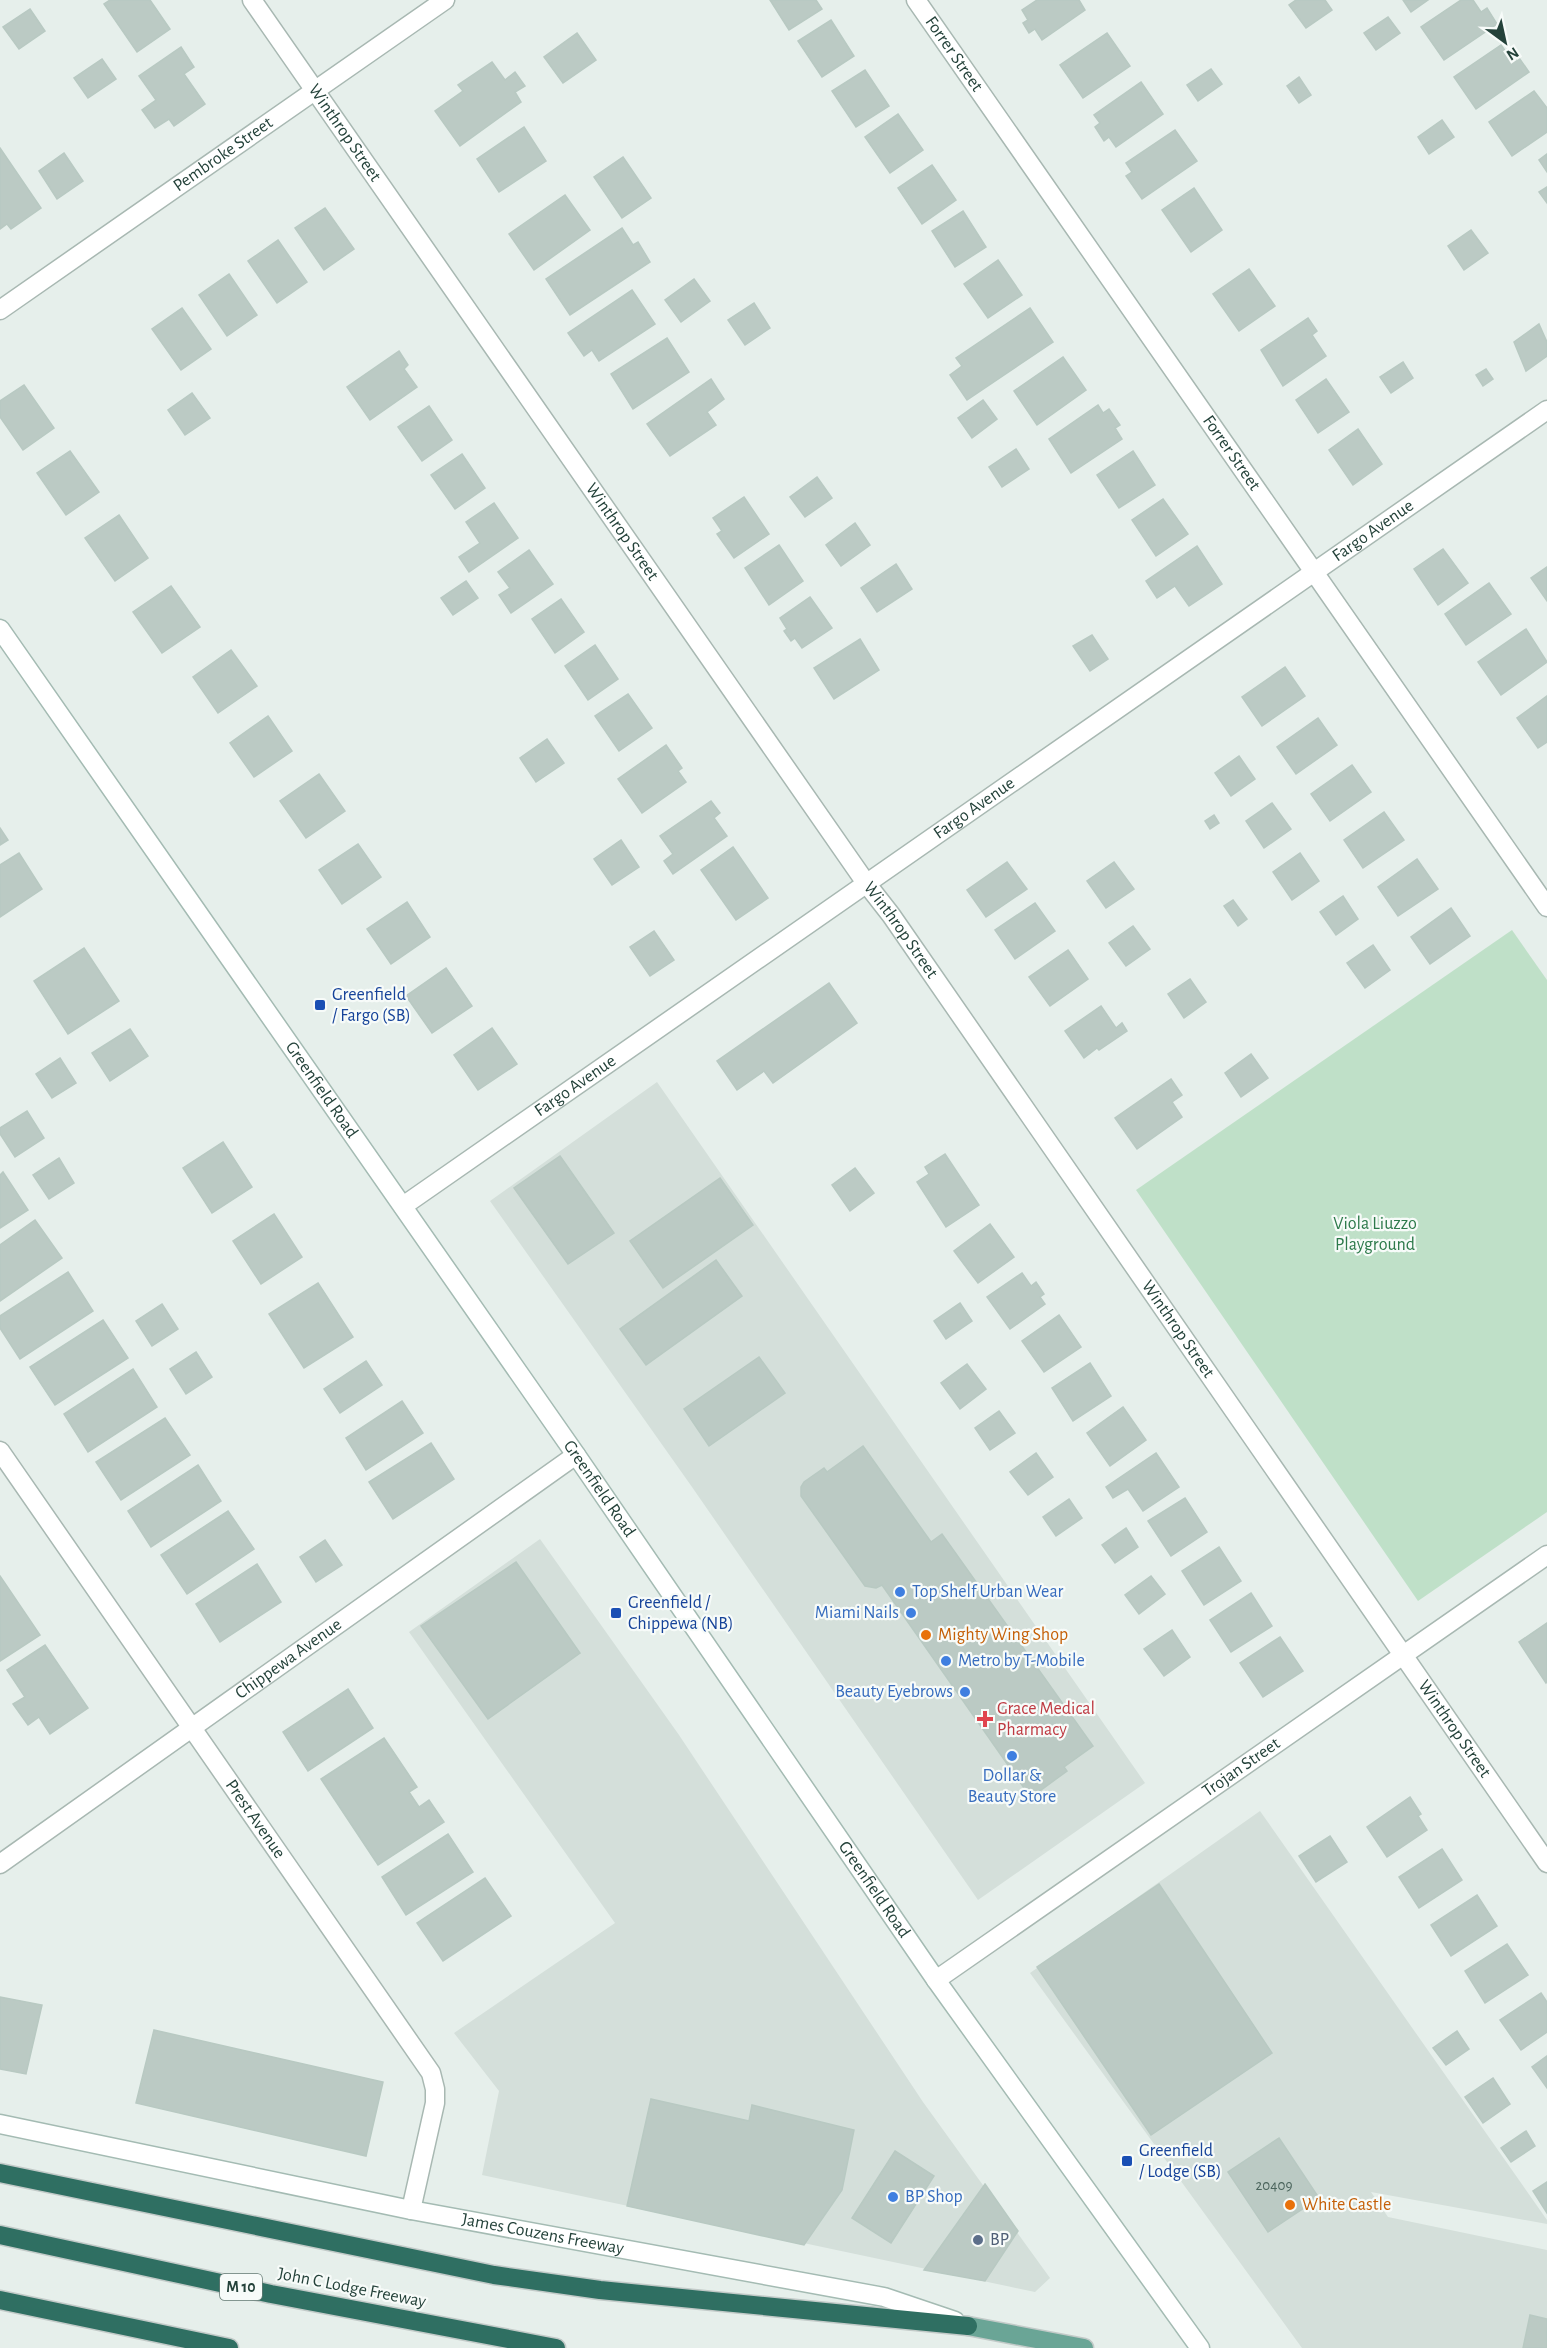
<svg xmlns="http://www.w3.org/2000/svg" width="1547" height="2348" font-family="'Alegreya Sans',sans-serif">
<rect width="100%" height="100%" fill="#e6efeb"/>
<!-- built -->
<g fill="#d4dfda">
<polygon points="657,1082 1145,1783 978,1900 692,1487 490,1201"/>
<polygon points="540,1539 679,1735 923,2102 1050,2278 1035,2292 482,2175 499,2091 454,2033 615,1923 409,1632"/>
<polygon points="1260,1811 1547,2220 1547,2224 1371,2192 1388,2217 1547,2250 1547,2348 1302,2348 1030,1973"/>
</g>
<!-- green -->
<polygon fill="#bfe0c8" points="1512,930 1547,980 1547,1512 1418,1601 1136,1190"/>
<!-- building -->
<g fill="#bbcac4" stroke="#b8c9c2" stroke-width="1.5">
<polygon points="110,0 150,0 170,29 137,52 104,4"/>
<polygon points="770,0 816,0 822,9 789,30"/>
<polygon points="1037,0 1079,0 1085,10 1042,40 1035,29 1029,33 1023,23 1028,20 1022,10"/>
<polygon points="1296,0 1325,0 1332,10 1306,28 1289,5"/>
<polygon points="1403,0 1428,0 1411,12"/>
<polygon points="1461,0 1473,0 1481,12 1487,8 1497,24 1444,60 1421,27"/>
<polygon points="30,9 45,31 19,49 3,27"/>
<polygon points="1388,17 1400,33 1376,50 1364,33"/>
<polygon points="831,20 854,56 822,77 798,41"/>
<polygon points="577,33 596,60 563,83 544,57"/>
<polygon points="1107,33 1130,66 1083,98 1060,65"/>
<polygon points="1501,45 1511,59 1517,55 1529,72 1476,109 1454,77"/>
<polygon points="181,47 194,67 184,74 205,104 174,126 169,119 155,128 142,110 156,100 139,76"/>
<polygon points="102,59 116,79 88,98 74,78"/>
<polygon points="492,62 505,80 515,72 525,86 515,92 521,102 460,146 435,111 463,91 458,85"/>
<polygon points="1211,69 1222,84 1198,101 1187,85"/>
<polygon points="865,70 889,106 856,127 832,91"/>
<polygon points="1299,77 1311,95 1299,103 1287,86"/>
<polygon points="1141,82 1163,114 1116,147 1109,137 1104,141 1095,127 1100,123 1094,115"/>
<polygon points="1534,91 1547,108 1547,132 1512,156 1489,122"/>
<polygon points="898,114 923,150 890,173 865,137"/>
<polygon points="1442,120 1454,137 1429,154 1418,137"/>
<polygon points="524,127 546,161 499,192 477,159"/>
<polygon points="1175,130 1197,161 1142,199 1126,176 1132,172 1126,163"/>
<polygon points="0,148 41,208 11,229 7,224 0,229"/>
<polygon points="64,153 83,181 57,199 39,171"/>
<polygon points="1547,154 1547,172 1539,160"/>
<polygon points="623,157 651,198 622,218 594,177"/>
<polygon points="932,165 956,200 922,224 898,188"/>
<polygon points="1547,187 1547,203 1539,192"/>
<polygon points="1194,188 1222,230 1191,252 1162,210"/>
<polygon points="565,195 590,230 534,270 509,234"/>
<polygon points="325,208 354,249 324,270 295,228"/>
<polygon points="963,211 986,247 955,267 932,231"/>
<polygon points="622,228 633,245 638,242 650,262 570,315 546,279"/>
<polygon points="1471,230 1488,253 1464,270 1448,246"/>
<polygon points="278,240 307,282 277,303 248,261"/>
<polygon points="998,260 1022,295 988,318 964,284"/>
<polygon points="1249,269 1275,306 1239,331 1213,294"/>
<polygon points="229,274 257,315 227,336 199,295"/>
<polygon points="694,279 710,301 681,322 665,300"/>
<polygon points="632,290 655,324 599,361 592,350 584,356 568,333"/>
<polygon points="754,303 770,328 745,345 728,320"/>
<polygon points="182,308 211,349 181,370 152,329"/>
<polygon points="1030,308 1053,342 967,400 950,375 962,366 956,358"/>
<polygon points="1308,318 1317,331 1312,335 1326,356 1283,386 1261,350"/>
<polygon points="1539,324 1547,342 1547,356 1526,371 1514,342"/>
<polygon points="667,338 689,372 633,409 611,374"/>
<polygon points="399,351 408,365 404,369 417,387 370,420 347,387"/>
<polygon points="1063,357 1086,390 1037,425 1014,391"/>
<polygon points="1403,362 1413,378 1391,393 1380,377"/>
<polygon points="1486,369 1493,379 1483,386 1476,375"/>
<polygon points="711,379 724,399 707,412 716,425 670,456 647,424"/>
<polygon points="1326,379 1349,412 1318,433 1296,400"/>
<polygon points="24,385 54,428 23,450 0,417 0,401"/>
<polygon points="192,393 210,418 185,435 168,410"/>
<polygon points="983,400 997,419 972,438 958,418"/>
<polygon points="1098,405 1103,413 1109,409 1120,425 1115,428 1122,439 1071,473 1049,439"/>
<polygon points="429,406 452,440 422,461 398,427"/>
<polygon points="1358,429 1382,464 1353,485 1329,450"/>
<polygon points="1016,449 1029,469 1002,487 989,467"/>
<polygon points="70,451 99,492 66,515 37,473"/>
<polygon points="1133,451 1155,485 1119,508 1097,475"/>
<polygon points="462,454 485,488 455,509 431,475"/>
<polygon points="817,477 832,498 805,517 790,497"/>
<polygon points="744,497 769,534 734,558 717,534 722,531 713,518"/>
<polygon points="1163,499 1188,534 1156,556 1132,520"/>
<polygon points="494,503 518,538 469,572 459,557 480,543 466,522"/>
<polygon points="119,515 148,558 115,581 85,538"/>
<polygon points="855,523 870,545 841,566 826,545"/>
<polygon points="779,545 803,581 769,605 745,568"/>
<polygon points="1197,546 1222,584 1189,606 1175,586 1157,598 1146,581"/>
<polygon points="1443,549 1468,583 1438,605 1414,569"/>
<polygon points="529,550 553,584 511,613 499,595 510,588 498,572"/>
<polygon points="896,564 912,589 877,612 861,588"/>
<polygon points="1547,567 1547,601 1531,578"/>
<polygon points="466,581 478,598 453,615 441,598"/>
<polygon points="1489,583 1511,614 1466,645 1445,614"/>
<polygon points="171,586 200,627 162,653 133,612"/>
<polygon points="810,597 832,628 802,648 795,638 791,641 784,631 787,629 780,618"/>
<polygon points="561,599 584,632 555,653 532,619"/>
<polygon points="1526,629 1547,662 1501,695 1478,662"/>
<polygon points="1092,635 1108,659 1090,671 1073,646"/>
<polygon points="860,639 879,670 834,699 814,668"/>
<polygon points="595,645 618,679 588,700 565,666"/>
<polygon points="231,650 257,686 218,713 193,677"/>
<polygon points="1285,667 1305,696 1262,726 1242,697"/>
<polygon points="628,694 652,728 619,751 595,716"/>
<polygon points="1547,696 1547,742 1538,748 1517,718"/>
<polygon points="268,716 292,751 254,777 230,743"/>
<polygon points="1318,718 1337,745 1296,774 1277,747"/>
<polygon points="547,739 564,763 536,782 520,758"/>
<polygon points="666,745 682,768 678,771 686,782 642,813 618,779"/>
<polygon points="1239,756 1255,779 1231,796 1215,773"/>
<polygon points="1352,765 1371,792 1330,821 1311,794"/>
<polygon points="319,774 345,811 306,838 280,801"/>
<polygon points="711,801 720,813 714,818 727,836 673,874 664,861 673,854 660,836"/>
<polygon points="1272,803 1291,829 1264,848 1246,821"/>
<polygon points="1384,812 1404,840 1363,868 1344,840"/>
<polygon points="1214,815 1219,823 1210,829 1205,821"/>
<polygon points="0,828 8,840 0,845"/>
<polygon points="621,840 639,867 612,885 594,859"/>
<polygon points="358,844 381,877 342,904 319,870"/>
<polygon points="733,847 768,898 736,920 701,870"/>
<polygon points="19,853 42,889 0,917 0,865"/>
<polygon points="1300,853 1319,881 1292,900 1273,872"/>
<polygon points="1417,859 1438,889 1398,916 1378,887"/>
<polygon points="1007,862 1027,889 986,917 967,890"/>
<polygon points="1114,862 1134,889 1106,908 1087,881"/>
<polygon points="1343,896 1358,919 1336,935 1320,912"/>
<polygon points="1233,900 1247,919 1238,926 1224,906"/>
<polygon points="407,902 430,937 391,964 367,929"/>
<polygon points="1035,903 1055,931 1015,959 995,930"/>
<polygon points="1451,908 1470,936 1430,964 1411,937"/>
<polygon points="1133,926 1150,949 1126,966 1109,943"/>
<polygon points="654,931 674,960 650,976 630,947"/>
<polygon points="1373,945 1390,970 1365,988 1347,963"/>
<polygon points="84,948 119,1001 68,1034 34,981"/>
<polygon points="1068,950 1088,979 1050,1006 1029,977"/>
<polygon points="446,968 472,1006 432,1033 406,996"/>
<polygon points="1190,979 1206,1002 1184,1018 1168,994"/>
<polygon points="829,983 857,1023 773,1083 764,1071 737,1090 717,1061"/>
<polygon points="1101,1006 1116,1028 1122,1023 1127,1031 1099,1050 1097,1048 1084,1058 1065,1031"/>
<polygon points="492,1028 517,1064 478,1090 454,1055"/>
<polygon points="130,1029 148,1056 110,1081 92,1053"/>
<polygon points="1251,1054 1268,1078 1241,1097 1225,1073"/>
<polygon points="60,1058 76,1083 52,1098 36,1074"/>
<polygon points="1171,1079 1182,1095 1172,1102 1182,1117 1137,1149 1115,1118"/>
<polygon points="27,1111 44,1138 15,1157 0,1134 0,1128"/>
<polygon points="223,1142 252,1187 212,1213 183,1168"/>
<polygon points="945,1154 979,1205 946,1227 917,1182 929,1174 925,1167"/>
<polygon points="560,1156 614,1233 568,1264 514,1188"/>
<polygon points="59,1158 74,1183 49,1199 33,1175"/>
<polygon points="855,1168 874,1193 850,1211 832,1185"/>
<polygon points="3,1172 28,1210 0,1228 0,1175"/>
<polygon points="720,1178 753,1225 663,1288 630,1241"/>
<polygon points="274,1214 302,1257 261,1284 233,1241"/>
<polygon points="35,1220 62,1258 0,1301 0,1245"/>
<polygon points="990,1224 1014,1257 978,1283 954,1251"/>
<polygon points="716,1260 742,1296 646,1365 620,1329"/>
<polygon points="68,1272 93,1311 20,1359 0,1328 0,1316"/>
<polygon points="1022,1273 1031,1286 1036,1282 1044,1294 1040,1297 1045,1304 1010,1329 987,1297"/>
<polygon points="318,1283 353,1337 304,1368 269,1314"/>
<polygon points="960,1303 972,1321 946,1339 934,1321"/>
<polygon points="162,1304 178,1329 152,1346 136,1321"/>
<polygon points="1059,1315 1081,1347 1044,1372 1022,1341"/>
<polygon points="103,1320 128,1358 55,1405 30,1367"/>
<polygon points="196,1352 212,1377 186,1394 170,1369"/>
<polygon points="759,1357 785,1393 709,1446 684,1409"/>
<polygon points="366,1361 382,1385 340,1413 324,1389"/>
<polygon points="1090,1363 1111,1396 1073,1421 1052,1388"/>
<polygon points="967,1364 986,1389 960,1409 941,1383"/>
<polygon points="133,1369 157,1407 88,1452 64,1414"/>
<polygon points="402,1401 423,1433 366,1470 346,1438"/>
<polygon points="1123,1407 1146,1440 1110,1466 1087,1433"/>
<polygon points="999,1411 1015,1433 990,1450 975,1428"/>
<polygon points="165,1418 190,1455 121,1500 96,1462"/>
<polygon points="431,1443 454,1479 393,1519 369,1482"/>
<polygon points="863,1446 931,1542 942,1534 1093,1746 1064,1767 1067,1771 1041,1790 1035,1792 1024,1788 882,1585 876,1588 865,1586 801,1496 801,1487 804,1482 824,1468 827,1472"/>
<polygon points="1036,1453 1053,1477 1028,1495 1010,1472"/>
<polygon points="1156,1453 1179,1487 1143,1511 1128,1489 1113,1498 1106,1487"/>
<polygon points="198,1465 221,1501 151,1547 128,1511"/>
<polygon points="1185,1498 1207,1532 1171,1556 1148,1521"/>
<polygon points="1069,1499 1082,1518 1056,1536 1043,1517"/>
<polygon points="228,1511 254,1549 187,1594 161,1555"/>
<polygon points="1126,1528 1138,1547 1115,1563 1102,1545"/>
<polygon points="325,1540 342,1565 316,1582 300,1557"/>
<polygon points="1219,1547 1241,1581 1204,1605 1182,1571"/>
<polygon points="516,1562 580,1653 488,1719 421,1626"/>
<polygon points="257,1564 281,1602 220,1642 196,1604"/>
<polygon points="0,1576 40,1635 0,1661"/>
<polygon points="1151,1576 1165,1594 1139,1614 1125,1595"/>
<polygon points="1251,1593 1272,1626 1231,1652 1210,1620"/>
<polygon points="1547,1623 1547,1682 1546,1683 1519,1642"/>
<polygon points="1172,1630 1190,1657 1164,1676 1144,1649"/>
<polygon points="1280,1637 1303,1671 1263,1697 1240,1663"/>
<polygon points="45,1645 88,1708 50,1734 39,1717 28,1725 13,1704 25,1697 7,1670"/>
<polygon points="348,1689 373,1728 308,1771 283,1732"/>
<polygon points="384,1738 417,1787 409,1792 419,1807 429,1800 444,1822 378,1865 321,1779"/>
<polygon points="1410,1797 1421,1814 1418,1816 1427,1830 1387,1857 1367,1827"/>
<polygon points="448,1834 473,1872 406,1915 382,1877"/>
<polygon points="1330,1836 1347,1862 1316,1882 1299,1856"/>
<polygon points="1442,1849 1462,1880 1419,1908 1399,1877"/>
<polygon points="485,1878 511,1916 443,1961 417,1923"/>
<polygon points="1159,1884 1272,2053 1151,2135 1037,1967"/>
<polygon points="1477,1895 1497,1926 1451,1956 1431,1925"/>
<polygon points="1507,1944 1528,1975 1485,2003 1465,1971"/>
<polygon points="1541,1993 1547,2002 1547,2032 1521,2050 1500,2020"/>
<polygon points="0,1997 42,2005 26,2074 0,2069"/>
<polygon points="154,2030 383,2082 366,2156 136,2103"/>
<polygon points="1457,2031 1469,2049 1446,2065 1433,2048"/>
<polygon points="1547,2056 1547,2088 1532,2067"/>
<polygon points="1493,2078 1510,2104 1483,2123 1465,2097"/>
<polygon points="651,2099 749,2121 752,2105 854,2130 842,2190 804,2245 627,2206"/>
<polygon points="1526,2131 1535,2146 1511,2162 1501,2148"/>
<polygon points="1279,2138 1319,2198 1268,2232 1228,2172"/>
<polygon points="895,2151 934,2176 891,2243 852,2218"/>
<polygon points="1547,2182 1547,2213 1533,2191"/>
<polygon points="985,2184 1018,2231 985,2281 924,2270"/>
<polygon points="1530,2315 1547,2319 1547,2348 1523,2348"/>
</g>
<g fill="none" stroke-linecap="round" stroke-linejoin="round">
<defs>
<g id="minor">
<path id="s1" d="M252,0L866,883L891,915L1547,1863"/>
<path id="s2" d="M916,0L1547,907"/>
<path id="s3" d="M403,1206L1547,410"/>
<path id="s4" d="M0,1451L431,2073L435,2089V2103L411,2210"/>
<path id="s5" d="M0,1864L576,1455"/>
<path id="s6" d="M936,1980L1547,1555"/>
</g>
<g id="tertiary">
<path id="s7" d="M0,310L445,0"/>
</g>
<g id="secondary">
<path id="s8" d="M0,629L576,1455L936,1980L1200,2348"/>
<path id="s9" d="M0,2124L411,2210L884,2297L955,2321"/>
</g>
<polyline id="primary" points="968,2326 1084,2348"/>
<g id="motorway">
<polyline points="0,2173 494,2275 600,2290 968,2326"/>
<polyline points="0,2235 271,2294 556,2348"/>
<polyline points="0,2300 229,2348"/>
</g>
</defs>
<!-- minor casing -->
<use href="#minor" stroke="#a8b8b2" stroke-width="21"/>
<!-- tertiary casing -->
<use href="#tertiary" stroke="#a8b8b2" stroke-width="21"/>
<!-- secondary casing -->
<use href="#secondary" stroke="#a4bbb3" stroke-width="21"/>
<!-- primary casing -->
<use href="#primary" stroke="#c2cac8" stroke-width="21"/>
<!-- motorway casing -->
<use href="#motorway" stroke="#c2cac8" stroke-width="21"/>
<!-- minor -->
<use href="#minor" stroke="#fff" stroke-width="18"/>
<!-- tertiary -->
<use href="#tertiary" stroke="#fff" stroke-width="18"/>
<!-- secondary -->
<use href="#secondary" stroke="#fff" stroke-width="18"/>
<!-- primary -->
<use href="#primary" stroke="#6aa596" stroke-width="18"/>
<!-- motorway -->
<use href="#motorway" stroke="#2f6f62" stroke-width="18"/>
</g>
<!-- markers -->
<g fill="#1a4fb4" stroke="#f7fbf9" stroke-width="2">
<rect x="314" y="999" width="12" height="12" rx="3"/>
<rect x="610" y="1607" width="12" height="12" rx="3"/>
<rect x="1121" y="2155" width="12" height="12" rx="3"/>
</g>
<g fill="#3f7fe0" stroke="#f7fbf9" stroke-width="2">
<circle cx="900" cy="1592" r="6"/>
<circle cx="911" cy="1613" r="6"/>
<circle cx="946" cy="1661" r="6"/>
<circle cx="965" cy="1692" r="6"/>
<circle cx="1012" cy="1756" r="6"/>
<circle cx="893" cy="2197" r="6"/>
</g>
<g fill="#e8710a" stroke="#f7fbf9" stroke-width="2">
<circle cx="926" cy="1635" r="6"/>
<circle cx="1290" cy="2205" r="6"/>
</g>
<path fill="#e0444e" stroke="#f7fbf9" stroke-width="2" d="M982 1710h6v6h6v6h-6v6h-6v-6h-6v-6h6z"/>
<circle fill="#5c6f8a" stroke="#f7fbf9" stroke-width="2" cx="978" cy="2240" r="6"/>
<g text-anchor="middle" dominant-baseline="central" stroke-width="4.5" stroke-linejoin="round" paint-order="stroke">
<!-- number labels -->
<g font-size="15" fill="#4a645c">
<text x="1274" y="2185">20409</text>
</g>
<!-- shield labels -->
<rect fill="#f7fbf9" stroke="#637a73" stroke-width="1.5" x="220" y="2274" width="42" height="26" rx="4.5"/>
<g font-size="16" font-weight="bold" fill="#24423a">
<text x="241" y="2287">M 10</text>
</g>
<!-- street labels -->
<g font-size="18" fill="#24423a" stroke="#f7fbf9">
<text stroke="none"><textPath href="#s2" startOffset="66">Forrer Street</textPath></text>
<text stroke="none"><textPath href="#s1" startOffset="162">Winthrop Street</textPath></text>
<text stroke="none"><textPath href="#s7" startOffset="272">Pembroke Street</textPath></text>
<text stroke="none"><textPath href="#s2" startOffset="552">Forrer Street</textPath></text>
<text stroke="none"><textPath href="#s3" startOffset="1182">Fargo Avenue</textPath></text>
<text stroke="none"><textPath href="#s1" startOffset="648">Winthrop Street</textPath></text>
<text stroke="none"><textPath href="#s3" startOffset="696">Fargo Avenue</textPath></text>
<text stroke="none"><textPath href="#s1" startOffset="1134">Winthrop Street</textPath></text>
<text stroke="none"><textPath href="#s3" startOffset="210">Fargo Avenue</textPath></text>
<text stroke="none"><textPath href="#s8" startOffset="562">Greenfield Road</textPath></text>
<text stroke="none"><textPath href="#s1" startOffset="1620">Winthrop Street</textPath></text>
<text stroke="none"><textPath href="#s8" startOffset="1048">Greenfield Road</textPath></text>
<text stroke="none"><textPath href="#s5" startOffset="354">Chippewa Avenue</textPath></text>
<text stroke="none"><textPath href="#s1" startOffset="2106">Winthrop Street</textPath></text>
<text stroke="none"><textPath href="#s6" startOffset="372">Trojan Street</textPath></text>
<text stroke="none"><textPath href="#s4" startOffset="448">Prest Avenue</textPath></text>
<text stroke="none"><textPath href="#s8" startOffset="1534">Greenfield Road</textPath></text>
<text stroke="none"><textPath href="#s9" startOffset="554">James Couzens Freeway</textPath></text>
<text transform="translate(352 2288) rotate(11)">John C Lodge Freeway</text>
</g>
<!-- transit labels -->
<g font-size="18" fill="#164399" stroke="#f7fbf9" text-anchor="start">
<text x="332" y="995">Greenfield<tspan x="332" dy="21">/ Fargo (SB)</tspan></text>
<text x="628" y="1603">Greenfield /<tspan x="628" dy="21">Chippewa (NB)</tspan></text>
<text x="1139" y="2151">Greenfield<tspan x="1139" dy="21">/ Lodge (SB)</tspan></text>
</g>
<!-- park labels -->
<g font-size="18" fill="#2d7a4b" stroke="#f7fbf9">
<text x="1375" y="1224">Viola Liuzzo<tspan x="1375" dy="21">Playground</tspan></text>
</g>
<!-- shop labels -->
<g font-size="18" fill="#366cbe" stroke="#f7fbf9" text-anchor="start">
<text x="912" y="1592">Top Shelf Urban Wear</text>
<text x="899" y="1613" text-anchor="end">Miami Nails</text>
<text x="958" y="1661">Metro by T-Mobile</text>
<text x="953" y="1692" text-anchor="end">Beauty Eyebrows</text>
<text x="1012" y="1776" text-anchor="middle">Dollar &amp;<tspan x="1012" dy="21">Beauty Store</tspan></text>
<text x="905" y="2197">BP Shop</text>
</g>
<!-- food labels -->
<g font-size="18" fill="#c56008" stroke="#f7fbf9" text-anchor="start">
<text x="938" y="1635">Mighty Wing Shop</text>
<text x="1302" y="2205">White Castle</text>
</g>
<!-- health labels -->
<g font-size="18" fill="#be3a42" stroke="#f7fbf9" text-anchor="start">
<text x="997" y="1709">Grace Medical<tspan x="997" dy="21">Pharmacy</tspan></text>
</g>
<!-- service labels -->
<g font-size="18" fill="#4e5e75" stroke="#f7fbf9" text-anchor="start">
<text x="990" y="2240">BP</text>
</g>
</g>
<!-- north arrow -->
<g transform="translate(1505 42) rotate(147)" stroke="#f7fbf9" stroke-width="4.5" paint-order="stroke">
<path d="M0-4.5L10 22L0 15L-10 22Z" fill="#24423a"/>
<text y="-9" font-size="16" font-weight="bold" text-anchor="middle" fill="#24423a">N</text>
</g>
</svg>
